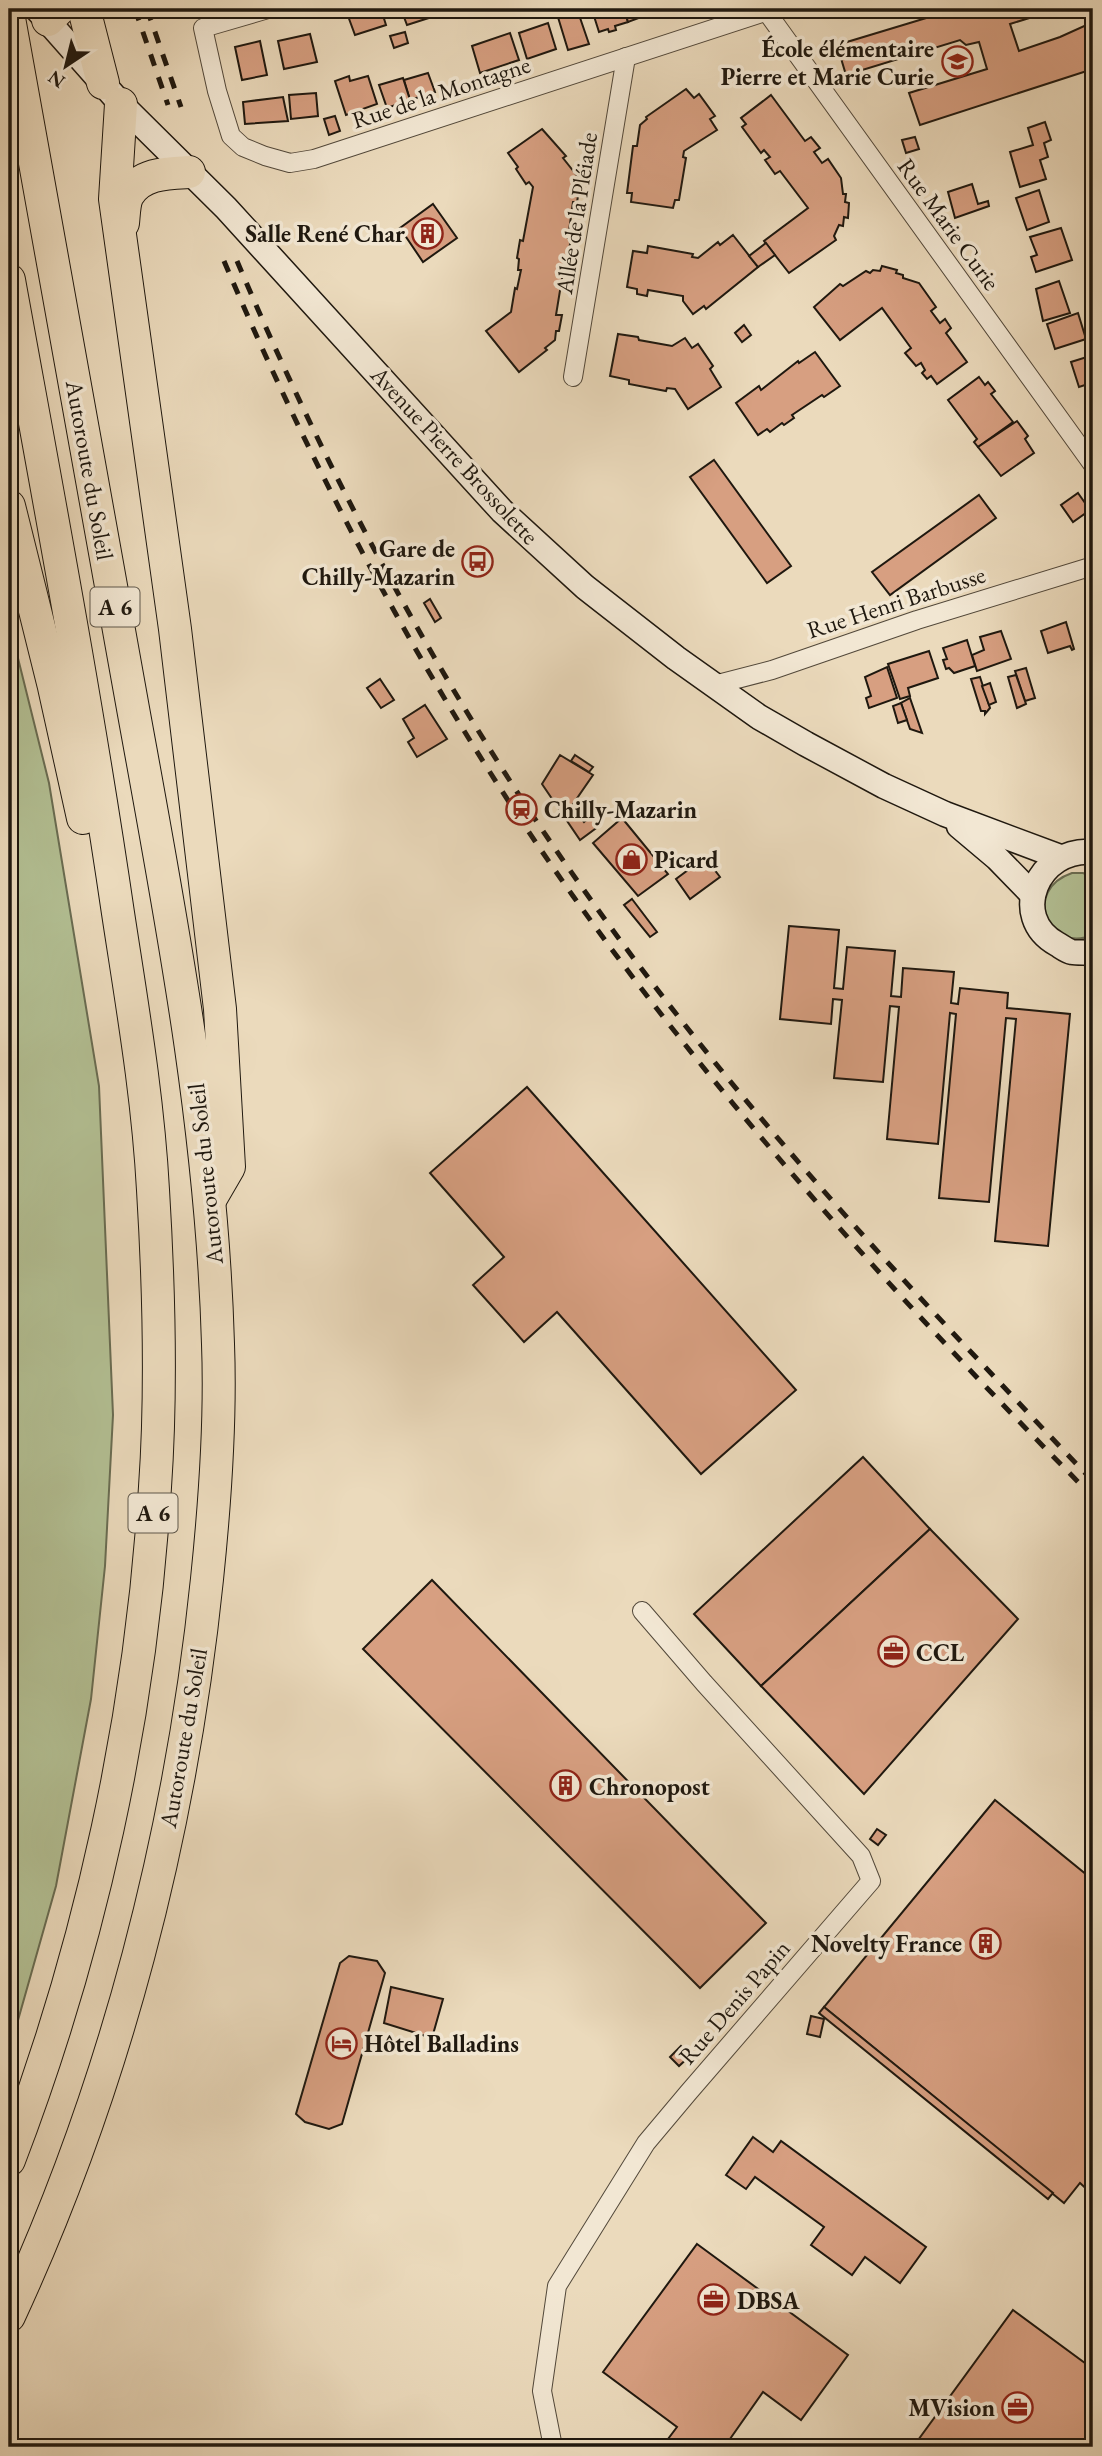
<svg xmlns="http://www.w3.org/2000/svg" width="1102" height="2456" font-family="'EB Garamond',serif">
<rect width="100%" height="100%" fill="#ebdabc"/>
<filter id="stains"><feTurbulence type="fractalNoise" baseFrequency=".00286" numOctaves="4"/><feColorMatrix values="0 0 0 0 .2 0 0 0 0 .09 0 0 0 0 .02 0 0 0 .5 -.17"/></filter>
<radialGradient id="worn" r=".72"><stop offset=".6" stop-color="#630" stop-opacity="0"/><stop offset="1" stop-color="#630" stop-opacity=".3"/></radialGradient>
<!-- green -->
<g fill="#b3c094" stroke="#696c52" stroke-width="2">
<polygon points="9,622 49,783 99,1086 113,1415 105,1566 91,1699 56,1886 9,2052"/>
<path d="M1072,873H1083L1093,877V935C1047,954 1022,890 1072,873Z"/>
</g>
<!-- building -->
<g fill="#d79f81" stroke="#1f180f" stroke-width="2">
<polygon points="371,9 381,9 386,25 355,35 348,16"/>
<polygon points="401,9 436,9 438,15 407,25"/>
<polygon points="573,9 577,9 589,44 568,50 557,14"/>
<polygon points="606,9 624,9 628,22 615,26 616,30 609,32 608,29 599,32 593,13"/>
<polygon points="624,9 658,9 660,15 653,17 652,13 628,22"/>
<polygon points="956,9 1044,9 1046,13 1010,24 1019,51 1060,37 1093,22 1093,69 920,125 909,93 987,69 979,42 966,45 960,40 846,75 837,45"/>
<polygon points="548,23 556,49 527,59 519,33"/>
<polygon points="405,32 408,43 394,48 390,36"/>
<polygon points="510,33 519,60 480,73 472,46"/>
<polygon points="310,34 317,62 284,69 278,41"/>
<polygon points="260,41 267,75 242,80 235,47"/>
<polygon points="428,73 435,92 410,100 404,80"/>
<polygon points="349,76 350,81 368,76 377,104 346,115 335,81"/>
<polygon points="403,78 410,100 387,108 379,85"/>
<polygon points="686,89 694,98 699,94 715,116 710,119 717,130 684,151 683,157 686,158 679,200 675,200 673,208 631,202 632,193 627,193 633,146 637,146 640,125 647,119 646,117"/>
<polygon points="316,93 318,116 291,119 289,95"/>
<polygon points="771,95 805,141 811,137 820,148 814,152 822,163 828,159 841,178 843,194 846,194 845,202 849,203 848,218 844,217 843,226 839,225 834,236 836,240 789,273 764,241 808,208 780,171 775,174 765,160 770,157 764,150 761,153 742,127 746,124 741,118"/>
<polygon points="283,97 288,121 245,124 243,102"/>
<polygon points="335,116 340,131 329,135 324,119"/>
<polygon points="1045,122 1051,140 1044,143 1048,157 1040,160 1046,179 1020,187 1010,152 1033,145 1028,128"/>
<polygon points="542,129 566,156 563,158 578,177 577,184 580,185 577,202 573,202 568,238 571,239 566,266 564,266 556,315 562,315 559,331 556,331 555,340 545,348 547,350 519,372 486,331 511,312 515,288 517,289 521,270 518,270 519,259 517,258 520,240 523,241 533,187 529,182 526,184 516,169 518,167 508,153"/>
<polygon points="915,137 919,149 906,153 902,140"/>
<polygon points="972,184 978,204 988,201 989,206 955,218 948,192"/>
<polygon points="1039,190 1049,222 1027,230 1016,198"/>
<polygon points="433,204 457,238 423,262 400,228"/>
<polygon points="1061,228 1072,260 1036,272 1031,257 1037,255 1030,237"/>
<polygon points="733,235 758,267 706,309 704,306 693,314 683,301 683,296 648,290 647,296 637,294 637,289 627,287 633,251 647,253 648,246 693,254 692,257 698,258 718,242 720,245"/>
<polygon points="766,243 775,255 758,267 749,256"/>
<polygon points="882,266 897,270 896,273 903,275 903,278 919,283 936,307 931,311 940,323 945,319 951,328 946,333 967,362 937,384 931,376 927,379 922,373 925,370 921,363 916,366 905,353 911,348 882,308 840,340 814,307 840,284 843,286 866,271 870,273 873,270 880,271"/>
<polygon points="1059,281 1070,313 1043,321 1036,289"/>
<polygon points="1078,313 1086,339 1055,349 1047,324"/>
<polygon points="744,325 751,335 742,342 735,333"/>
<polygon points="618,334 638,337 639,340 672,346 685,338 692,348 698,344 713,366 710,369 721,387 688,409 675,389 667,388 666,391 629,384 629,380 610,376"/>
<polygon points="815,352 840,386 824,397 822,395 792,415 794,418 784,425 782,423 770,432 767,429 758,435 736,403 759,386 761,390 798,361 799,363"/>
<polygon points="1093,355 1093,401 1088,384 1079,387 1071,362"/>
<polygon points="979,377 985,385 988,382 995,391 991,394 1013,422 978,447 974,442 977,439 948,400"/>
<polygon points="1017,421 1028,436 1025,439 1034,453 1001,476 978,447"/>
<polygon points="714,460 791,566 767,583 690,477"/>
<polygon points="1078,493 1090,510 1073,522 1061,505"/>
<polygon points="979,495 996,518 890,595 872,572"/>
<polygon points="430,599 441,618 435,622 424,603"/>
<polygon points="1066,622 1074,649 1072,650 1070,646 1048,653 1041,631"/>
<polygon points="1001,631 1011,659 977,671 972,655 984,650 980,637"/>
<polygon points="967,640 975,666 954,673 949,668 946,669 943,660 947,659 943,648"/>
<polygon points="929,651 938,678 908,688 910,696 900,699 888,664"/>
<polygon points="887,667 897,698 869,708 866,698 871,696 865,677"/>
<polygon points="1026,668 1035,698 1025,701 1015,671"/>
<polygon points="1016,675 1026,704 1017,708 1008,677"/>
<polygon points="980,677 990,708 985,714 985,711 981,711 971,679"/>
<polygon points="380,679 394,700 381,708 367,688"/>
<polygon points="990,683 996,702 989,705 982,686"/>
<polygon points="910,698 922,733 910,729 901,703"/>
<polygon points="901,703 907,720 898,723 893,706"/>
<polygon points="425,705 447,739 417,757 408,742 414,738 403,719"/>
<polygon points="560,755 593,775 571,807 584,822 592,815 599,826 580,840 542,784"/>
<polygon points="575,755 593,767 589,772 571,761"/>
<polygon points="622,818 668,874 638,896 593,843"/>
<polygon points="699,857 706,867 710,864 720,877 690,899 676,879 688,870 686,867"/>
<polygon points="632,899 657,932 650,937 624,905"/>
<polygon points="789,926 839,930 834,988 843,989 847,947 895,951 891,996 901,997 903,968 954,972 951,1003 958,1004 960,988 1008,993 1007,1008 1070,1014 1048,1246 995,1241 1016,1019 1006,1018 989,1202 939,1198 956,1014 950,1013 938,1144 887,1139 899,1007 890,1006 883,1082 834,1078 842,1000 833,999 831,1024 780,1019"/>
<polygon points="527,1087 796,1390 701,1474 557,1312 524,1342 473,1285 504,1257 430,1173"/>
<polygon points="863,1457 930,1529 761,1686 694,1614"/>
<polygon points="930,1529 1018,1619 864,1794 761,1686"/>
<polygon points="432,1580 766,1923 700,1988 363,1649"/>
<polygon points="995,1800 1093,1880 1093,2195 1080,2183 1064,2203 824,2007"/>
<polygon points="877,1829 886,1835 878,1845 870,1839"/>
<polygon points="349,1956 377,1961 385,1973 342,2124 329,2129 305,2122 296,2114 340,1963"/>
<polygon points="391,1987 443,1999 432,2038 384,2023"/>
<polygon points="824,2007 1053,2193 1048,2199 819,2013"/>
<polygon points="811,2016 824,2019 820,2037 807,2034"/>
<polygon points="681,2046 691,2055 679,2066 670,2057"/>
<polygon points="753,2137 773,2152 781,2141 926,2247 900,2283 865,2257 852,2275 811,2245 824,2227 755,2177 746,2189 726,2175"/>
<polygon points="697,2244 848,2355 801,2420 763,2392 730,2439 741,2447 671,2447 665,2443 677,2427 603,2372"/>
<polygon points="1013,2310 1089,2366 1093,2363 1093,2447 913,2447"/>
</g>
<g fill="none" stroke-linecap="round" stroke-linejoin="round">
<defs>
<g id="street">
<polyline points="268,9 203,28 217,91 231,136 243,147 265,156 290,163 314,159 774,9"/>
<polyline points="766,11 1093,465"/>
<polyline points="573,377 626,57"/>
<polyline points="714,685 772,670 917,620 1093,566"/>
<polyline points="553,2447 542,2391 557,2286 646,2143 688,2093 871,1881 861,1856 704,1683 642,1611"/>
</g>
<g id="secondary">
<polyline points="37,9 121,104 226,208 502,511 585,587 676,658 759,717 806,744 884,786 945,814 1060,857"/>
<polyline points="959,826 997,858 1033,895"/>
<path d="M1093,852C1038,847 1008,917 1057,944C1062,947 1067,951 1072,952C1078,953 1086,952 1093,953"/>
</g>
<g id="highway">
<polyline points="84,9 103,83"/>
<path d="M9,18C50,250 92,482 134,714C172,923 212,1131 218,1344C221,1422 215,1502 207,1579C181,1832 116,2085 9,2316"/>
<polyline points="48,20 59,9"/>
<polyline points="121,104 115,199 175,629 220,1009 229,1167 211,1198"/>
<path d="M123,223C124,214 124,202 128,195C141,173 167,173 189,172"/>
<path d="M9,280C47,490 87,701 118,913C132,1005 148,1097 153,1190C159,1288 162,1388 155,1487C141,1716 91,1946 9,2160"/>
<polyline points="9,506 54,687 83,818"/>
</g>
</defs>
<!-- street casing -->
<use href="#street" stroke="#52483a" stroke-width="20"/>
<!-- secondary casing -->
<use href="#secondary" stroke="#1f180f" stroke-width="27"/>
<!-- highway casing -->
<use href="#highway" stroke="#1f180f" stroke-width="34"/>
<!-- street -->
<use href="#street" stroke="#f2e7d3" stroke-width="18"/>
<!-- secondary -->
<use href="#secondary" stroke="#f2e7d3" stroke-width="24"/>
<!-- highway -->
<use href="#highway" stroke="#ebdabc" stroke-width="32"/>
<!-- rail -->
<g stroke="#1f180f" stroke-width="5" stroke-dasharray="12 12" stroke-linecap="butt">
<polyline points="135,9 168,105"/>
<polyline points="147,9 181,107"/>
<path d="M224,261C318,483 434,700 573,896C727,1112 907,1309 1093,1497"/>
<path d="M237,261C332,485 449,702 591,900C705,1060 834,1207 969,1350C1010,1393 1051,1438 1093,1481"/>
</g>
</g>
<!-- icons -->
<defs>
<symbol id="school-ring" viewBox="-11 -11 22 22"><circle r="9.5" fill="#f2e7d3" stroke="#8f2418" stroke-width="1.5"/><path d="M0-5L7-2L0 1L-7-2ZM-4 1L0 2.5L4 1V4Q0 6-4 4Z" fill="#8f2418"/></symbol>
<symbol id="building-ring" viewBox="-11 -11 22 22"><circle r="9.5" fill="#f2e7d3" stroke="#8f2418" stroke-width="1.5"/><path d="M-4-6H4V6H1V3H-1V6H-4ZM-2.5-4.3h1.7v1.8h-1.7ZM.8-4.3h1.7v1.8H.8ZM-2.5-1h1.7V.8h-1.7ZM.8-1h1.7V.8H.8Z" fill="#8f2418"/></symbol>
<symbol id="bus-ring" viewBox="-11 -11 22 22"><circle r="9.5" fill="#f2e7d3" stroke="#8f2418" stroke-width="1.5"/><path d="M-5-6H5V4H4V6H2V4H-2V6H-4V4H-5ZM-3.5-4V0h7V-4ZM-3.5 1.2v1.5H-2V1.2ZM2 1.2v1.5H3.5V1.2Z" fill="#8f2418"/></symbol>
<symbol id="station-ring" viewBox="-11 -11 22 22"><circle r="9.5" fill="#f2e7d3" stroke="#8f2418" stroke-width="1.5"/><path d="M-3-6H3Q5-6 5-4V2Q5 4 3 4L4.5 6H3L1.5 4h-3L-3 6H-4.5L-3 4Q-5 4-5 2V-4Q-5-6-3-6ZM-3.5-4v3h7v-3ZM-3.5 1v1.5H-2V1ZM2 1v1.5H3.5V1Z" fill="#8f2418"/></symbol>
<symbol id="shop-ring" viewBox="-11 -11 22 22"><circle r="9.5" fill="#f2e7d3" stroke="#8f2418" stroke-width="1.5"/><path d="M-5-2.5h2.3a2.7 3.5 0 0 1 5.4 0H5L5.5 6h-11ZM-1.5-2.5h3a1.5 2.3 0 0 0-3 0Z" fill="#8f2418"/></symbol>
<symbol id="office-ring" viewBox="-11 -11 22 22"><circle r="9.5" fill="#f2e7d3" stroke="#8f2418" stroke-width="1.5"/><path d="M-6-3h4V-5.5h4V-3h4V5H-6ZM-1-4.5V-3h2v-1.5ZM-6 0V1H6V0Z" fill="#8f2418"/></symbol>
<symbol id="hotel-ring" viewBox="-11 -11 22 22"><circle r="9.5" fill="#f2e7d3" stroke="#8f2418" stroke-width="1.5"/><path d="M-6-4.5h1.5V1H6V5H4.5V3h-9V5H-6ZM-4 0a1.8 1.8 0 1 1 3.6 0ZM.5 0V-2.5h3Q6-2.5 6 0Z" fill="#8f2418"/></symbol>
</defs>
<g fill-rule="evenodd">
<use href="#school-ring" x="940" y="44" width="35" height="35"/>
<use href="#building-ring" x="410" y="216" width="35" height="35"/>
<use href="#bus-ring" x="460" y="544" width="35" height="35"/>
<use href="#station-ring" x="504" y="792" width="35" height="35"/>
<use href="#shop-ring" x="614" y="842" width="35" height="35"/>
<use href="#office-ring" x="876" y="1634" width="35" height="35"/>
<use href="#building-ring" x="548" y="1768" width="35" height="35"/>
<use href="#building-ring" x="968" y="1926" width="35" height="35"/>
<use href="#hotel-ring" x="324" y="2026" width="35" height="35"/>
<use href="#office-ring" x="696" y="2282" width="35" height="35"/>
<use href="#office-ring" x="1000" y="2390" width="35" height="35"/>
</g>
<g text-anchor="middle" dominant-baseline="central" stroke-width="7" stroke-linejoin="round" paint-order="stroke">
<!-- shield labels -->
<g fill="#f2e7d3" stroke="#5e564a" stroke-width="2">
<rect x="90.5" y="587.5" width="49" height="39" rx="5"/>
<rect x="128.5" y="1493.5" width="49" height="39" rx="5"/>
</g>
<g font-size="23" font-weight="bold" fill="#1f180f">
<text x="115" y="607">A 6</text>
<text x="153" y="1513">A 6</text>
</g>
<!-- poi labels -->
<g font-size="24" font-weight="bold" fill="#1f180f" stroke="#f2e7d3" text-anchor="start">
<text x="934" y="48" text-anchor="end">École élémentaire<tspan x="934" dy="28">Pierre et Marie Curie</tspan></text>
<text x="405" y="233" text-anchor="end">Salle René Char</text>
<text x="455" y="548" text-anchor="end">Gare de<tspan x="455" dy="28">Chilly-Mazarin</tspan></text>
<text x="544" y="809">Chilly-Mazarin</text>
<text x="654" y="859">Picard</text>
<text x="916" y="1652">CCL</text>
<text x="589" y="1786">Chronopost</text>
<text x="962" y="1943" text-anchor="end">Novelty France</text>
<text x="364" y="2043">Hôtel Balladins</text>
<text x="737" y="2300">DBSA</text>
<text x="995" y="2407" text-anchor="end">MVision</text>
</g>
<!-- street labels -->
<g font-size="24" fill="#1f180f" stroke="#f2e7d3">
<text transform="translate(441 92) rotate(-18)">Rue de la Montagne</text>
<text transform="translate(576 213) rotate(-81)">Allée de la Pléiade</text>
<text transform="translate(949 224) rotate(54)">Rue Marie Curie</text>
<text transform="translate(455 455) rotate(47)">Avenue Pierre Brossolette</text>
<text transform="translate(90 470) rotate(80)">Autoroute du Soleil</text>
<text transform="translate(896 602) rotate(-18)">Rue Henri Barbusse</text>
<text transform="translate(205 1174) rotate(-96)">Autoroute du Soleil</text>
<text transform="translate(183 1738) rotate(-80)">Autoroute du Soleil</text>
<text transform="translate(734 2002) rotate(-49)">Rue Denis Papin</text>
</g>
</g>
<!-- margin -->
<rect width="1102" height="2456" fill="none" stroke="#ebdabc" stroke-width="35"/>
<rect x="10" y="10" width="1081" height="2435" fill="none" stroke="#1f180f" stroke-width="3.5"/>
<rect x="18" y="18" width="1067" height="2421" fill="none" stroke="#1f180f" stroke-width="2"/>
<!-- north arrow -->
<g transform="translate(66 66) rotate(215)" stroke="#f2e7d3" stroke-width="5" paint-order="stroke">
<path d="M0-5L12 26L0 18L-12 26Z" fill="#1f180f"/>
<text y="-10" font-size="19" font-weight="bold" text-anchor="middle" fill="#1f180f">N</text>
</g>
<rect width="100%" height="100%" filter="url(#stains)"/>
<rect width="100%" height="100%" fill="url(#worn)"/>
</svg>
